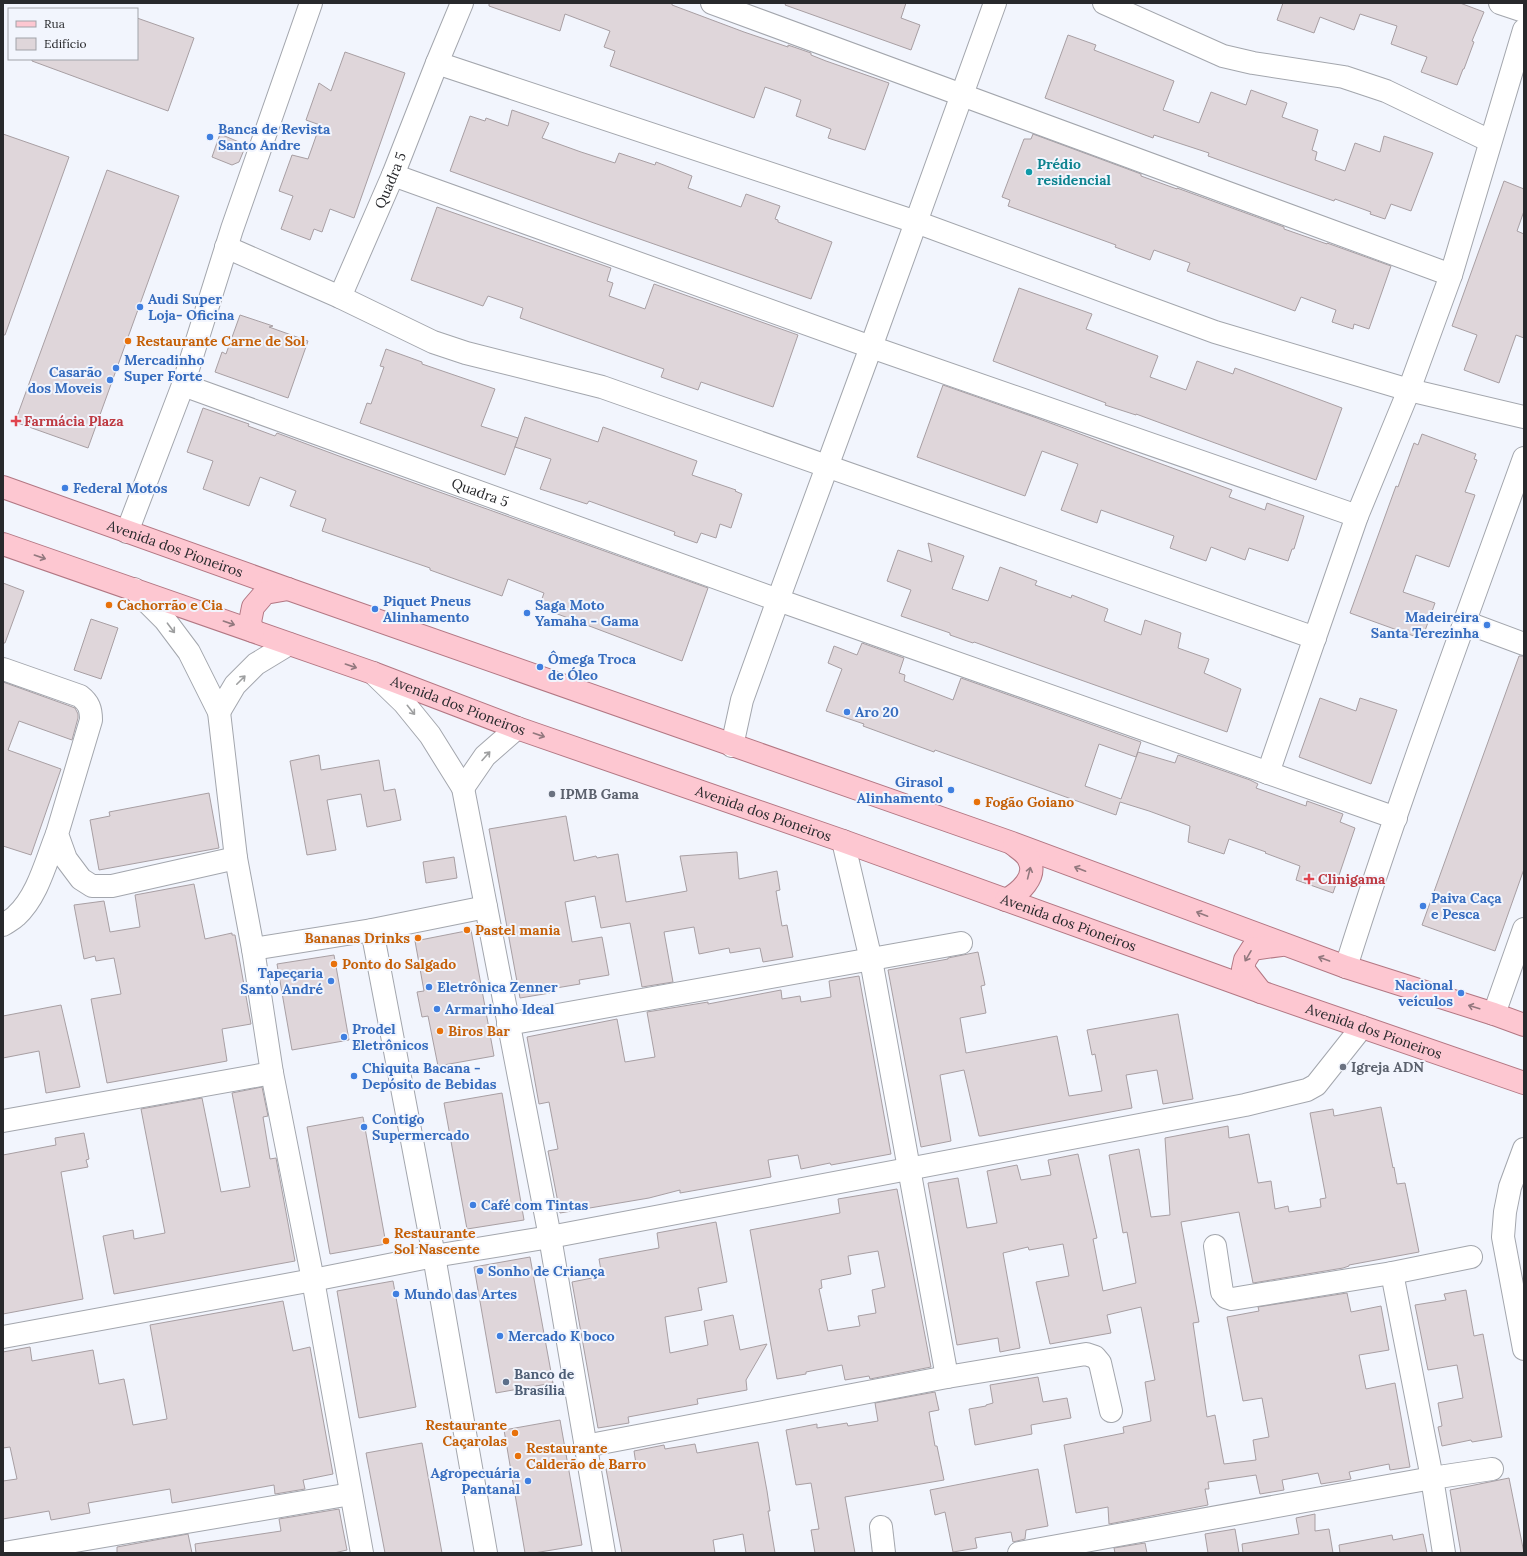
<svg xmlns="http://www.w3.org/2000/svg" width="1527" height="1556" font-family="Lora,serif">
<rect width="100%" height="100%" fill="#f2f5fd"/>
<!-- building -->
<g fill="#dfd6da" stroke="#a89fa3" fill-rule="evenodd">
<polygon points="489,3 672,3 672,5 744,32 788,47 788,45 811,53 811,55 826,61 889,83 865,150 828,138 831,129 796,116 801,100 785,94 765,87 754,118 610,66 615,51 604,47 610,31 565,14 560,31 489,6"/>
<polygon points="786,3 906,3 901,18 920,25 911,50 785,5"/>
<polygon points="1283,3 1460,3 1484,12 1472,41 1474,42 1464,69 1463,69 1457,85 1421,72 1427,57 1391,44 1397,26 1360,14 1354,30 1320,17 1314,33 1277,20"/>
<polygon points="137,18 194,38 168,111 32,61 32,59 137,59"/>
<polygon points="1068,35 1096,45 1094,50 1174,81 1163,110 1199,123 1211,92 1246,105 1251,90 1287,103 1282,117 1318,130 1312,150 1317,152 1315,160 1345,171 1355,143 1380,152 1384,136 1433,153 1411,211 1391,204 1385,219 1370,214 1371,212 1335,199 1334,201 1208,156 1209,153 1154,135 1153,138 1045,98"/>
<polygon points="345,52 405,73 354,218 330,209 322,232 314,229 310,240 281,229 293,196 279,191 292,155 308,159 320,125 306,120 319,83 331,91"/>
<polygon points="512,110 549,123 542,138 581,152 615,163 619,153 655,165 656,162 692,176 688,188 741,207 746,194 780,206 775,219 778,220 778,222 832,242 811,299 594,223 450,171 470,116 485,121 486,118 508,126"/>
<polygon points="3,134 69,157 5,335 3,335"/>
<polygon points="220,134 246,145 239,162 232,165 212,157"/>
<polygon points="1033,134 1141,174 1141,176 1177,189 1177,188 1284,227 1284,229 1327,244 1327,243 1391,266 1369,329 1354,324 1353,329 1332,322 1336,310 1301,297 1295,311 1187,271 1190,263 1154,250 1150,260 1115,247 1116,245 1008,206 1010,200 1002,197 1024,139 1031,139"/>
<polygon points="107,170 179,196 88,448 15,422"/>
<polygon points="1504,181 1524,189 1524,211 1517,231 1524,234 1524,338 1516,335 1499,383 1464,370 1477,335 1452,326"/>
<polygon points="437,207 611,268 607,281 613,283 609,296 645,309 654,284 798,335 773,407 701,382 698,390 661,377 664,369 520,318 523,308 488,296 483,306 411,280"/>
<polygon points="1019,288 1092,314 1086,329 1158,356 1150,377 1186,390 1197,361 1233,374 1235,368 1342,408 1316,480 1136,414 1136,415 1105,405 1106,403 993,361"/>
<polygon points="240,315 273,326 269,327 308,341 288,398 215,372 222,352 226,354"/>
<polygon points="386,349 422,362 422,364 495,389 481,426 518,438 505,475 360,423 367,403 371,404 384,367 380,366"/>
<polygon points="943,385 1034,417 1232,490 1229,497 1265,510 1267,503 1304,516 1294,549 1292,549 1288,561 1249,548 1245,560 1211,547 1206,561 1170,548 1174,536 1115,515 1101,510 1097,523 1061,510 1078,464 1042,451 1025,496 917,457"/>
<polygon points="203,408 249,424 248,426 275,436 277,433 347,459 708,588 682,661 539,607 544,593 508,579 502,596 430,570 430,568 322,531 326,519 290,506 296,491 260,477 249,506 203,489 213,461 187,452"/>
<polygon points="525,417 598,442 603,427 697,461 692,475 736,490 735,491 742,494 731,528 720,524 716,538 701,533 697,543 674,535 675,532 589,501 587,504 540,489 551,459 515,447"/>
<polygon points="1422,434 1476,454 1474,459 1477,460 1465,492 1475,495 1449,567 1416,555 1403,592 1435,603 1422,639 1350,613 1396,486 1398,487 1414,443 1418,445"/>
<polygon points="928,543 964,556 952,589 988,601 1000,567 1037,581 1035,585 1071,598 1072,595 1108,609 1104,621 1141,635 1145,620 1181,633 1178,648 1209,659 1204,673 1241,689 1227,732 974,642 973,643 950,635 950,633 901,616 911,590 887,581 898,550 932,562"/>
<polygon points="3,583 24,591 5,643 3,643"/>
<polygon points="91,619 118,628 101,679 74,670"/>
<polygon points="862,643 904,658 899,673 905,675 904,681 953,700 961,678 1141,742 1136,757 1099,744 1085,786 1121,799 1138,752 1175,763 1178,755 1250,780 1258,784 1256,788 1306,806 1307,801 1343,814 1340,822 1355,828 1333,893 1296,880 1300,866 1265,853 1266,852 1229,839 1224,854 1188,842 1190,826 1149,811 1120,802 1116,815 935,750 934,752 863,726 864,724 826,711 842,669 828,663 834,646 857,655"/>
<polygon points="1519,656 1524,656 1524,869 1495,951 1422,925"/>
<polygon points="3,682 67,705 75,708 78,714 78,718 72,740 19,721 8,750 61,769 31,855 3,846"/>
<polygon points="1320,698 1356,711 1360,698 1397,710 1371,784 1299,757"/>
<polygon points="319,755 321,770 379,760 384,791 395,789 401,820 367,827 361,794 327,800 336,850 307,855 290,761"/>
<polygon points="209,793 219,848 99,870 90,820 110,816 109,812"/>
<polygon points="566,816 574,861 596,856 597,858 618,854 626,902 687,891 680,856 737,852 739,879 777,871 780,890 776,891 782,926 787,925 793,957 763,962 760,948 730,953 729,948 699,954 694,927 664,932 673,982 642,987 630,923 601,928 595,896 565,902 572,942 602,937 609,975 579,980 580,984 550,989 550,993 520,998 489,829"/>
<polygon points="454,857 457,878 426,883 423,862"/>
<polygon points="194,884 205,939 232,933 232,935 235,935 251,1024 222,1029 227,1061 107,1083 91,999 121,994 114,958 96,961 95,956 84,959 74,905 104,901 110,932 140,927 135,895"/>
<polygon points="471,930 494,1056 438,1066 428,1016 422,1017 417,992 424,991 415,941"/>
<polygon points="978,952 985,985 981,986 986,1013 960,1018 966,1053 1057,1036 1069,1096 1102,1091 1095,1054 1092,1055 1087,1030 1178,1014 1193,1099 1163,1104 1157,1070 1126,1075 1132,1108 981,1136 979,1136 964,1070 940,1075 951,1141 921,1147 888,970 948,959 948,958"/>
<polygon points="334,955 349,1040 292,1050 277,964"/>
<polygon points="859,976 891,1154 831,1165 830,1163 801,1169 798,1155 768,1160 771,1177 680,1193 680,1190 649,1198 560,1213 548,1151 558,1149 549,1102 539,1104 527,1037 617,1019 625,1062 655,1057 647,1012 708,1002 708,1004 781,990 782,999 800,996 801,1002 831,997 829,981"/>
<polygon points="61,1005 80,1087 46,1093 39,1051 3,1058 3,1016"/>
<polygon points="262,1087 268,1116 263,1117 270,1159 276,1158 295,1261 114,1294 103,1236 133,1230 134,1239 165,1233 141,1109 202,1098 221,1192 250,1187 232,1093"/>
<polygon points="502,1093 524,1220 467,1229 444,1103"/>
<polygon points="1381,1107 1393,1168 1394,1167 1397,1184 1405,1183 1419,1252 1349,1265 1349,1266 1343,1268 1253,1283 1239,1212 1181,1222 1199,1322 1193,1323 1207,1417 1215,1415 1224,1464 1256,1460 1253,1440 1269,1437 1262,1398 1243,1401 1227,1317 1259,1311 1258,1307 1347,1293 1351,1312 1381,1306 1389,1350 1359,1355 1366,1389 1395,1383 1410,1467 1390,1470 1389,1464 1349,1472 1351,1479 1321,1484 1318,1473 1282,1480 1284,1490 1260,1494 1256,1475 1208,1482 1209,1489 1205,1489 1208,1505 1109,1524 1108,1507 1076,1513 1064,1445 1124,1433 1123,1427 1151,1421 1145,1382 1155,1380 1141,1307 1107,1315 1111,1333 1050,1344 1036,1282 1069,1276 1063,1244 1029,1250 1028,1247 1003,1253 1020,1348 1000,1352 998,1338 957,1345 928,1183 958,1178 967,1228 997,1223 987,1171 1017,1165 1021,1180 1051,1175 1048,1160 1078,1154 1097,1238 1093,1239 1103,1291 1136,1283 1127,1232 1123,1233 1109,1155 1139,1149 1151,1217 1170,1215 1165,1138 1228,1126 1229,1138 1249,1134 1258,1183 1271,1181 1275,1209 1288,1206 1289,1212 1321,1207 1320,1199 1326,1198 1310,1113 1333,1109 1334,1116"/>
<polygon points="363,1117 386,1244 330,1254 307,1127"/>
<polygon points="84,1133 89,1159 86,1160 88,1167 61,1172 83,1299 3,1314 3,1155 56,1145 55,1138"/>
<path d="M897,1189L931,1367L870,1379L869,1376L845,1380L842,1365L806,1372V1374L777,1379L750,1230L840,1213L838,1199ZM878,1251L885,1287L872,1290L876,1313L858,1316L860,1326L828,1331L819,1289L822,1288L821,1280L851,1274L848,1256Z"/>
<polygon points="716,1222 727,1282 698,1288 702,1310 665,1317 670,1353 708,1345 704,1321 733,1315 740,1350 767,1344 746,1380 747,1390 697,1399 698,1404 628,1417 629,1423 598,1428 572,1282 602,1276 599,1259 659,1248 657,1233"/>
<polygon points="530,1257 553,1383 496,1393 474,1267"/>
<polygon points="393,1281 416,1407 359,1418 337,1291"/>
<polygon points="1466,1290 1474,1336 1483,1334 1502,1437 1472,1442 1471,1440 1442,1446 1438,1427 1442,1426 1438,1403 1463,1398 1457,1365 1428,1370 1415,1305 1446,1300 1444,1294"/>
<polygon points="283,1301 293,1351 310,1347 333,1474 303,1480 305,1489 275,1494 274,1485 172,1503 170,1489 88,1503 90,1513 51,1520 49,1511 3,1519 3,1481 17,1479 10,1447 3,1448 3,1352 30,1347 32,1361 93,1350 99,1384 124,1379 133,1425 167,1419 150,1325"/>
<polygon points="1038,1377 1043,1402 1067,1398 1071,1418 1031,1425 1032,1434 975,1445 969,1409 986,1406 986,1405 993,1403 990,1385"/>
<polygon points="935,1392 939,1410 929,1412 935,1446 937,1446 944,1480 845,1497 855,1553 815,1553 811,1530 819,1529 811,1483 796,1485 786,1430 817,1424 817,1428 847,1423 848,1426 878,1421 875,1403"/>
<polygon points="560,1420 582,1545 534,1553 525,1553 504,1430"/>
<polygon points="758,1442 767,1491 770,1511 768,1511 775,1553 746,1553 743,1534 713,1540 715,1553 622,1553 606,1469 636,1464 634,1451 664,1445 665,1449 695,1444 697,1453"/>
<polygon points="422,1443 442,1553 385,1553 366,1453"/>
<polygon points="1038,1469 1048,1526 1026,1530 1025,1539 1013,1542 1011,1532 975,1538 977,1548 953,1552 945,1512 935,1515 930,1490"/>
<polygon points="1509,1478 1524,1553 1461,1553 1450,1490"/>
<polygon points="339,1509 347,1550 334,1553 196,1553 195,1544 281,1531 279,1519"/>
<polygon points="1315,1514 1315,1531 1329,1529 1333,1553 1243,1553 1242,1544 1299,1534 1296,1518"/>
<polygon points="1235,1529 1239,1553 1208,1553 1205,1534"/>
<polygon points="188,1534 192,1553 117,1553 117,1547"/>
<polygon points="1423,1534 1427,1553 1340,1553 1339,1545 1392,1535 1393,1540"/>
<polygon points="1145,1543 1147,1553 1115,1553 1114,1548"/>
</g>
<g fill="none" stroke-linecap="round" stroke-linejoin="round">
<defs>
<g id="minor">
<polyline points="712,3 1451,275"/>
<polyline points="1104,3 1223,56 1253,63 1344,77 1386,91 1490,141"/>
<polyline points="1500,3 1524,11"/>
<polyline points="437,63 916,222 1215,332 1409,390 1524,417"/>
<polyline points="393,175 871,347 1357,516"/>
<polyline points="226,247 340,297 433,342 466,353 602,387 1315,638"/>
<path id="s1" d="M340,297L393,175L437,63L462,3"/>
<path id="s2" d="M183,385L778,600L1396,818"/>
<polyline points="127,532 183,385 232,229 311,3"/>
<polyline points="134,589 165,620 189,652 219,712 236,858 253,949 272,1073 313,1280 362,1553"/>
<polyline points="1465,622 1524,644"/>
<path d="M3,669L80,696C89,703 91,709 91,720L57,834L66,859L81,879L92,886H112L236,858"/>
<polyline points="373,673 404,703 430,735 463,788 550,1237 604,1553"/>
<polyline points="219,712 235,685 256,664 289,644"/>
<polyline points="732,746 742,700 778,600 871,347 995,3"/>
<polyline points="1268,773 1357,516 1409,390 1451,275 1524,30"/>
<polyline points="463,788 485,756 517,728"/>
<polyline points="843,841 871,960 947,1377 1086,1354 1095,1357 1100,1363 1111,1411"/>
<path d="M3,925C7,922 12,920 16,916C38,896 46,861 57,834"/>
<polyline points="372,930 434,1256 486,1553"/>
<polyline points="253,949 372,930 486,907"/>
<path d="M1346,967C1400,796 1463,627 1524,458"/>
<polyline points="1494,1014 1524,929"/>
<polyline points="508,1024 961,943"/>
<polyline points="3,1121 272,1073"/>
<polyline points="1524,1149 1510,1187 1505,1212 1503,1237 1524,1349"/>
<polyline points="1215,1246 1222,1292 1226,1297 1232,1299 1392,1273 1471,1257"/>
<polyline points="1392,1273 1432,1478 1444,1553"/>
<polyline points="3,1337 313,1280 434,1256 550,1237 1245,1105 1307,1090 1316,1085 1362,1027"/>
<polyline points="585,1446 947,1377"/>
<polyline points="881,1527 884,1553"/>
<polyline points="4,1553 351,1494"/>
<polyline points="1019,1553 1432,1478 1492,1469"/>
</g>
<g id="major">
<path id="s3" d="M3,487L288,589L1012,843L1346,967L1494,1014L1524,1025"/>
<path id="s4" d="M3,544L373,673L517,728L843,841L1261,992L1524,1083"/>
<polyline points="253,631 250,622 253,607 265,593 288,589"/>
<path d="M1006,900C1019,893 1038,877 1029,860C1027,854 1019,849 1014,845"/>
<polyline points="1261,992 1243,969 1245,960 1252,949 1281,945"/>
</g>
</defs>
<!-- minor casing -->
<use href="#minor" stroke="#a3a6ad" stroke-width="24"/>
<!-- major casing -->
<use href="#major" stroke="#b27783" stroke-width="24"/>
<!-- minor -->
<use href="#minor" stroke="#fff" stroke-width="22"/>
<!-- major -->
<use href="#major" stroke="#fdc7d1" stroke-width="22"/>
</g>
<!-- one-way arrows -->
<defs><path id="oneway-shaft" d="M-6 0H5M1.5-3L5.5 0L1.5 3" fill="none" stroke-width="1.6" stroke-linecap="round" stroke-linejoin="round"/></defs>
<g stroke="#92787e">
<use href="#oneway-shaft" transform="translate(40 557) rotate(19)"/>
<use href="#oneway-shaft" transform="translate(229 623) rotate(19)"/>
<use href="#oneway-shaft" transform="translate(351 666) rotate(19)"/>
<use href="#oneway-shaft" transform="translate(539 735) rotate(19)"/>
<use href="#oneway-shaft" transform="translate(1080 869) rotate(-159)"/>
<use href="#oneway-shaft" transform="translate(1029 873) rotate(-76)"/>
<use href="#oneway-shaft" transform="translate(1202 914) rotate(-159)"/>
<use href="#oneway-shaft" transform="translate(1248 956) rotate(120)"/>
<use href="#oneway-shaft" transform="translate(1324 959) rotate(-160)"/>
<use href="#oneway-shaft" transform="translate(1474 1007) rotate(-163)"/>
</g>
<g stroke="#9e9fa0">
<use href="#oneway-shaft" transform="translate(171 628) rotate(53)"/>
<use href="#oneway-shaft" transform="translate(241 680) rotate(-45)"/>
<use href="#oneway-shaft" transform="translate(411 710) rotate(51)"/>
<use href="#oneway-shaft" transform="translate(486 756) rotate(-48)"/>
</g>
<!-- markers -->
<g fill="#3f7fe0" stroke="#f2f5fd" stroke-width="1.5">
<circle cx="210" cy="137" r="4"/>
<circle cx="140" cy="307" r="4"/>
<circle cx="116" cy="368" r="4"/>
<circle cx="110" cy="380" r="4"/>
<circle cx="65" cy="488" r="4"/>
<circle cx="375" cy="609" r="4"/>
<circle cx="527" cy="613" r="4"/>
<circle cx="1487" cy="625" r="4"/>
<circle cx="540" cy="667" r="4"/>
<circle cx="847" cy="712" r="4"/>
<circle cx="951" cy="790" r="4"/>
<circle cx="1423" cy="906" r="4"/>
<circle cx="331" cy="981" r="4"/>
<circle cx="429" cy="987" r="4"/>
<circle cx="1461" cy="993" r="4"/>
<circle cx="437" cy="1009" r="4"/>
<circle cx="344" cy="1037" r="4"/>
<circle cx="354" cy="1076" r="4"/>
<circle cx="364" cy="1127" r="4"/>
<circle cx="473" cy="1205" r="4"/>
<circle cx="480" cy="1271" r="4"/>
<circle cx="396" cy="1294" r="4"/>
<circle cx="500" cy="1336" r="4"/>
<circle cx="528" cy="1481" r="4"/>
</g>
<circle fill="#0f9aa8" stroke="#f2f5fd" stroke-width="1.5" cx="1029" cy="172" r="4"/>
<g fill="#e8710a" stroke="#f2f5fd" stroke-width="1.5">
<circle cx="128" cy="341" r="4"/>
<circle cx="109" cy="605" r="4"/>
<circle cx="977" cy="802" r="4"/>
<circle cx="467" cy="930" r="4"/>
<circle cx="418" cy="938" r="4"/>
<circle cx="334" cy="964" r="4"/>
<circle cx="440" cy="1031" r="4"/>
<circle cx="386" cy="1241" r="4"/>
<circle cx="515" cy="1433" r="4"/>
<circle cx="518" cy="1456" r="4"/>
</g>
<g fill="#e0444e" stroke="#f2f5fd" stroke-width="1.5">
<path d="M14 415h4v4h4v4h-4v4h-4v-4h-4v-4h4z"/>
<path d="M1307 873h4v4h4v4h-4v4h-4v-4h-4v-4h4z"/>
</g>
<g fill="#6b7280" stroke="#f2f5fd" stroke-width="1.5">
<circle cx="552" cy="794" r="4"/>
<circle cx="1343" cy="1067" r="4"/>
</g>
<circle fill="#5c6f8a" stroke="#f2f5fd" stroke-width="1.5" cx="506" cy="1382" r="4"/>
<g text-anchor="middle" dominant-baseline="central" stroke-width="4" stroke-linejoin="round" paint-order="stroke">
<!-- shop labels -->
<g font-size="14" font-weight="bold" fill="#366cbe" stroke="#f2f5fd" text-anchor="start">
<text x="218" y="129">Banca de Revista<tspan x="218" dy="16">Santo Andre</tspan></text>
<text x="148" y="299">Audi Super<tspan x="148" dy="16">Loja- Oficina</tspan></text>
<text x="124" y="360">Mercadinho<tspan x="124" dy="16">Super Forte</tspan></text>
<text x="102" y="372" text-anchor="end">Casarão<tspan x="102" dy="16">dos Moveis</tspan></text>
<text x="73" y="488">Federal Motos</text>
<text x="383" y="601">Piquet Pneus<tspan x="383" dy="16">Alinhamento</tspan></text>
<text x="535" y="605">Saga Moto<tspan x="535" dy="16">Yamaha - Gama</tspan></text>
<text x="1479" y="617" text-anchor="end">Madeireira<tspan x="1479" dy="16">Santa Terezinha</tspan></text>
<text x="548" y="659">Ômega Troca<tspan x="548" dy="16">de Óleo</tspan></text>
<text x="855" y="712">Aro 20</text>
<text x="943" y="782" text-anchor="end">Girasol<tspan x="943" dy="16">Alinhamento</tspan></text>
<text x="1431" y="898">Paiva Caça<tspan x="1431" dy="16">e Pesca</tspan></text>
<text x="323" y="973" text-anchor="end">Tapeçaria<tspan x="323" dy="16">Santo André</tspan></text>
<text x="1453" y="985" text-anchor="end">Nacional<tspan x="1453" dy="16">veículos</tspan></text>
<text x="437" y="987">Eletrônica Zenner</text>
<text x="445" y="1009">Armarinho Ideal</text>
<text x="352" y="1029">Prodel<tspan x="352" dy="16">Eletrônicos</tspan></text>
<text x="362" y="1068">Chiquita Bacana -<tspan x="362" dy="16">Depósito de Bebidas</tspan></text>
<text x="372" y="1119">Contigo<tspan x="372" dy="16">Supermercado</tspan></text>
<text x="481" y="1205">Café com Tintas</text>
<text x="488" y="1271">Sonho de Criança</text>
<text x="404" y="1294">Mundo das Artes</text>
<text x="508" y="1336">Mercado K boco</text>
<text x="520" y="1473" text-anchor="end">Agropecuária<tspan x="520" dy="16">Pantanal</tspan></text>
</g>
<!-- culture labels -->
<g font-size="14" font-weight="bold" fill="#0d838f" stroke="#f2f5fd" text-anchor="start">
<text x="1037" y="164">Prédio<tspan x="1037" dy="16">residencial</tspan></text>
</g>
<!-- street labels -->
<g font-size="14" fill="#28292c" stroke="#f2f5fd">
<text stroke="none"><textPath href="#s1" startOffset="127">Quadra 5</textPath></text>
<text stroke="none"><textPath href="#s2" startOffset="316">Quadra 5</textPath></text>
<text stroke="none"><textPath href="#s3" startOffset="183">Avenida dos Pioneiros</textPath></text>
<text stroke="none"><textPath href="#s4" startOffset="483">Avenida dos Pioneiros</textPath></text>
<text stroke="none"><textPath href="#s4" startOffset="807">Avenida dos Pioneiros</textPath></text>
<text stroke="none"><textPath href="#s4" startOffset="1131">Avenida dos Pioneiros</textPath></text>
<text stroke="none"><textPath href="#s4" startOffset="1455">Avenida dos Pioneiros</textPath></text>
</g>
<!-- food labels -->
<g font-size="14" font-weight="bold" fill="#c56008" stroke="#f2f5fd" text-anchor="start">
<text x="136" y="341">Restaurante Carne de Sol</text>
<text x="117" y="605">Cachorrão e Cia</text>
<text x="985" y="802">Fogão Goiano</text>
<text x="475" y="930">Pastel mania</text>
<text x="410" y="938" text-anchor="end">Bananas Drinks</text>
<text x="342" y="964">Ponto do Salgado</text>
<text x="448" y="1031">Biros Bar</text>
<text x="394" y="1233">Restaurante<tspan x="394" dy="16">Sol Nascente</tspan></text>
<text x="507" y="1425" text-anchor="end">Restaurante<tspan x="507" dy="16">Caçarolas</tspan></text>
<text x="526" y="1448">Restaurante<tspan x="526" dy="16">Calderão de Barro</tspan></text>
</g>
<!-- health labels -->
<g font-size="14" font-weight="bold" fill="#be3a42" stroke="#f2f5fd" text-anchor="start">
<text x="24" y="421">Farmácia Plaza</text>
<text x="1318" y="879">Clinigama</text>
</g>
<!-- worship labels -->
<g font-size="14" font-weight="bold" fill="#5b616d" stroke="#f2f5fd" text-anchor="start">
<text x="560" y="794">IPMB Gama</text>
<text x="1351" y="1067">Igreja ADN</text>
</g>
<!-- service labels -->
<g font-size="14" font-weight="bold" fill="#4e5e75" stroke="#f2f5fd" text-anchor="start">
<text x="514" y="1374">Banco de<tspan x="514" dy="16">Brasília</tspan></text>
</g>
</g>
<!-- border -->
<rect width="1527" height="1556" fill="none" stroke="#28292c" stroke-width="8"/>
<!-- legend -->
<rect x="8" y="8" width="130" height="52" fill="#f2f5fd" stroke="#a1a3a9"/>
<rect x="16" y="21" width="20" height="6" fill="#fdc7d1" stroke="#a1a3a9"/>
<text x="44" y="28" font-size="12" fill="#28292c">Rua</text>
<rect x="16" y="38" width="20" height="12" fill="#dfd6da" stroke="#a1a3a9"/>
<text x="44" y="48" font-size="12" fill="#28292c">Edifício</text>
</svg>
